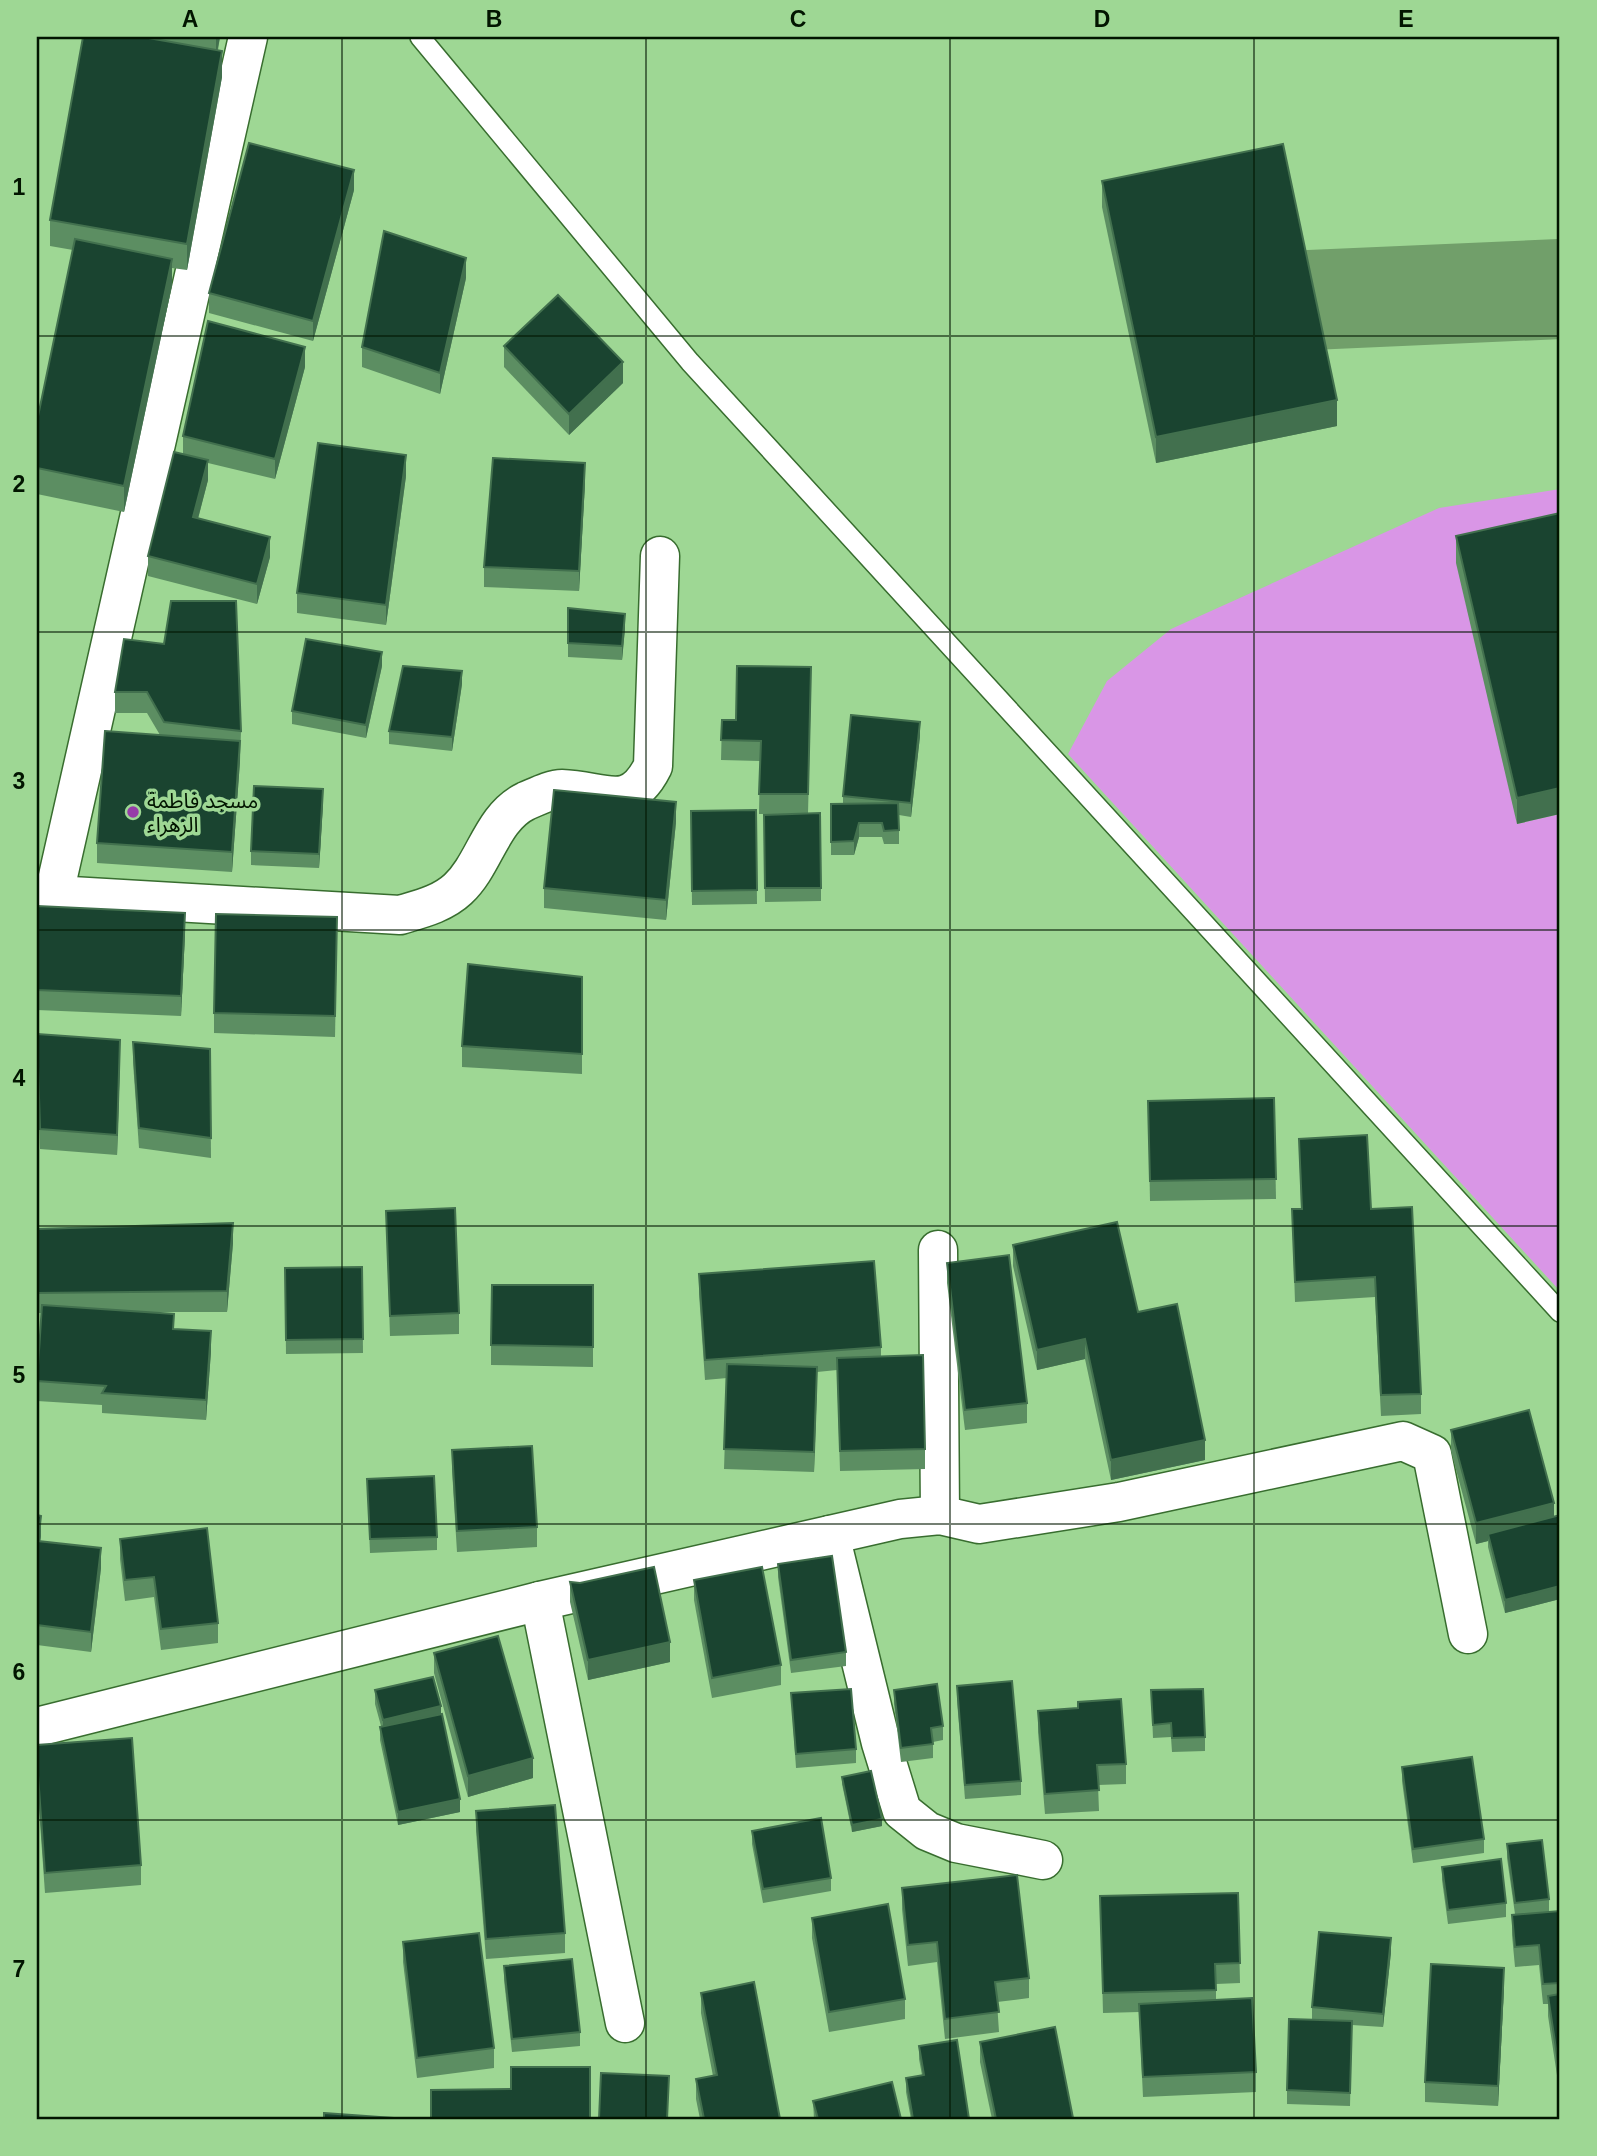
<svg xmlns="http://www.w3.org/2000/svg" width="1597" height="2156" font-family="Arial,'Noto Sans Arabic',sans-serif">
<rect width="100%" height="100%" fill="#9ed794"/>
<!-- green -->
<polygon fill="#d996e6" points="1560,489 1560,539 1517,824 1560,814 1560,1291 1068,754 1107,681 1171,629 1439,508"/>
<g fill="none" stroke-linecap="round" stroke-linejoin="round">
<!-- taxiway -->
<polyline stroke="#719f6a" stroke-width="100" points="1310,300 1560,289"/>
<defs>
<polyline id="lane" points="420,37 690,362 1560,1312"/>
<g id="street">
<path d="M37,894L400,915C420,909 442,904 458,889C485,864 491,818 526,801C536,797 551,789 562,789C604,790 629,814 653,766L660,556"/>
<polyline points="54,894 248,37"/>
<polyline points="938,1250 940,1515"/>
<polyline points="830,1535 881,1743 902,1811 927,1831 956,1843 1043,1860"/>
<polyline points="540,1601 625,2023"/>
<polyline points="37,1727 540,1601 900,1519 940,1515 979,1524 1119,1502 1403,1441 1432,1454 1468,1634"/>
</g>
</defs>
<!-- lane casing -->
<use href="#lane" stroke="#386d2f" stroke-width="22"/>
<!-- street casing -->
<use href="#street" stroke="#386d2f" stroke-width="41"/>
<!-- lane -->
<use href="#lane" stroke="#fff" stroke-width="19"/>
<!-- street -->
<use href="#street" stroke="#fff" stroke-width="38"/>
</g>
<!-- wall -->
<g fill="#5c8e62">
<polygon points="83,37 220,37 218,50 222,77 187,270 172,268 172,285 124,512 37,494 37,421 73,250 50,246 50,220"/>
<polygon points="1102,181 1337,426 1156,463 1102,207"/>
<polygon points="354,190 313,341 209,313 209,293"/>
<polygon points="466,278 440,394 362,367 362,347"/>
<polygon points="504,346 623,383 569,435 504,367"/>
<polygon points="305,367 275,479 208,463 208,480 198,519 270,557 257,604 148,576 148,556 183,454 183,436"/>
<polygon points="406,476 386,625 297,613 297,593"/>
<polygon points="585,483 579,591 484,587 484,567"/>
<polygon points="1560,513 1517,824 1456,563 1456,536"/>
<polygon points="568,608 625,628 622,660 568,657"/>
<polygon points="124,639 241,731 240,761 232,872 97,863 97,843 160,735 147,713 115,713 115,692"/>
<polygon points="382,666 366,738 292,724 292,711"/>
<polygon points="462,684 452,751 389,744 389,731"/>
<polygon points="811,687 808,814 821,888 821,901 765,902 764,815 791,814 759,814 760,761 721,760 722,720 736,720"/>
<polygon points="920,736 911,817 899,815 899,844 884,844 882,837 859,837 854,855 831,855 831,804 843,804 843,796"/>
<polygon points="323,803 319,868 251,865 251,851"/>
<polygon points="756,810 757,904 692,905 691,811"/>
<polygon points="676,822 666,920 544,908 544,888"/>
<polygon points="37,906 185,933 181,1016 37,1010"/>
<polygon points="337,937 335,1037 214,1033 214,1013"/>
<polygon points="582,977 582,1074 462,1067 462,1046"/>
<polygon points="37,1034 120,1060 117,1155 40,1149"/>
<polygon points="133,1042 210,1049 211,1158 139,1148 133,1062"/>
<polygon points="1274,1098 1276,1199 1150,1201 1148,1101"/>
<polygon points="1299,1139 1371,1209 1421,1394 1421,1414 1381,1416 1375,1297 1295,1302 1292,1209 1301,1209"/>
<polygon points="386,1211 459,1313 459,1334 390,1336"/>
<polygon points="37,1229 233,1243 227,1312 147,1312 211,1351 206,1420 102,1413 102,1405 37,1401 37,1381 42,1313 37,1313"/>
<polygon points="1013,1245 1138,1312 1205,1460 1111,1480 1085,1359 1037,1370 1013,1266"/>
<polygon points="947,1263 1027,1403 1027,1423 965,1430 947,1283"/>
<polygon points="362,1267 363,1353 286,1354 285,1268"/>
<polygon points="699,1274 881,1347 881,1356 925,1449 925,1469 840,1471 837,1370 817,1372 814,1472 724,1469 727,1378 705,1380 699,1294"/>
<polygon points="593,1285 593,1367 491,1365 491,1345"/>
<polygon points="1451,1430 1554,1517 1560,1515 1560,1599 1505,1613 1488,1547 1488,1541 1476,1544 1451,1451"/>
<polygon points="452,1450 537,1527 537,1547 457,1552 452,1470"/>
<polygon points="367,1479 437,1537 437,1550 370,1553"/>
<polygon points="37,1515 41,1536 40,1541 101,1568 91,1652 37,1645"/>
<polygon points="120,1539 218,1623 218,1643 161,1650 154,1597 125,1601 120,1559"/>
<polygon points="778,1564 846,1652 846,1666 791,1673 778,1577"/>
<polygon points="694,1580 781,1665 781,1685 712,1698 694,1600"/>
<polygon points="570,1582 670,1662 588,1680 570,1602"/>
<polygon points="434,1653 533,1778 468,1797 434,1673"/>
<polygon points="957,1686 1021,1781 1021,1795 965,1799 957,1700"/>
<polygon points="375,1690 441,1714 460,1812 398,1825 380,1740 380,1727 381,1726 375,1704"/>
<polygon points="894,1690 943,1726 943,1740 933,1742 933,1758 901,1762 894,1704"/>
<polygon points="1151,1690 1205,1737 1205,1751 1172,1752 1171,1737 1153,1738"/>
<polygon points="791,1693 856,1749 856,1763 796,1768"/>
<polygon points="1038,1711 1126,1764 1126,1784 1098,1785 1099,1811 1045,1814 1038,1732"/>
<polygon points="37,1745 141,1865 141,1885 45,1893 37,1781"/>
<polygon points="1402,1767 1484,1839 1484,1853 1413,1863 1402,1781"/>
<polygon points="842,1777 882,1826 852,1832 842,1784"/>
<polygon points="476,1811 565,1933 565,1953 486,1959 476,1831"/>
<polygon points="752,1831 831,1878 831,1891 763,1903 752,1844"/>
<polygon points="1507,1844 1549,1899 1549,1912 1560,1911 1560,2095 1548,2016 1548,2004 1543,2004 1539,1965 1515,1967 1512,1935 1512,1915 1515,1914 1507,1858"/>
<polygon points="1442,1867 1506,1903 1506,1917 1448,1924 1442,1880"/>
<polygon points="902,1888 1029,1978 1029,1998 997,2002 999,2032 945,2039 937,1962 908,1966 902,1909"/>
<polygon points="1238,1893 1240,1983 1216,1984 1216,2000 1256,2072 1256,2092 1143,2097 1139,2012 1103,2013 1100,1896"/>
<polygon points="812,1918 905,1999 905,2019 829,2032 812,1938"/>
<polygon points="403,1942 494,2048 494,2068 417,2078 403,1962"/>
<polygon points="1391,1952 1383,2027 1352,2025 1350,2106 1287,2104 1287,2090 1312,2020 1312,2007"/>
<polygon points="504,1966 580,2032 580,2046 512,2052 504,1980"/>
<polygon points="1504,1988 1498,2106 1425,2102 1425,2082"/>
<polygon points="701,1993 780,2119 700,2119 696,2099 696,2079 713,2076 701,2013"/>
<polygon points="1055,2027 1073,2119 992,2119 980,2062 980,2042"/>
<polygon points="919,2046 969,2119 911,2119 906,2092 906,2078 922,2075 919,2059"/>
<polygon points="813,2101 901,2119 814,2119"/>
</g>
<!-- shaded-wall -->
<g fill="#42704e">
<polygon points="216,37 220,37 216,57"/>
<polygon points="222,51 222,77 187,270 187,244"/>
<polygon points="354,170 354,190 313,341 313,321"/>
<polygon points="466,258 466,278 440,394 440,373"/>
<polygon points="172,259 172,285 124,512 124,486"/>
<polygon points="305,347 305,367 275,479 275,459"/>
<polygon points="623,362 623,383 569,435 569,414"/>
<polygon points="1337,400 1337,426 1156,463 1156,437"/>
<polygon points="406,455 406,476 386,625 386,605"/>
<polygon points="208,460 208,480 193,537 193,517"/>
<polygon points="585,463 585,483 579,591 579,571"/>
<polygon points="270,537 270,557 257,604 257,584"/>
<polygon points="625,614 625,628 622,660 622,646"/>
<polygon points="382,652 382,666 366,738 366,725"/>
<polygon points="462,671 462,684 452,751 452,737"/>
<polygon points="920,722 920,736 911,817 911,803"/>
<polygon points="240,741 240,761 232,872 232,852"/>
<polygon points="1560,788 1560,814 1517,824 1517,798"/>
<polygon points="323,789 323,803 319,868 319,854"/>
<polygon points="676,802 676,822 666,920 666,900"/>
<polygon points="859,823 859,837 854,855 854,841"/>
<polygon points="185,913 185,933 181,1016 181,996"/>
<polygon points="120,1040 120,1060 117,1155 117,1135"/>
<polygon points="233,1223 233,1243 227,1312 227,1291"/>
<polygon points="211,1331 211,1351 206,1420 206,1400"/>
<polygon points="1085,1339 1085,1359 1037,1370 1037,1350"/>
<polygon points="817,1367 817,1387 814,1472 814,1452"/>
<polygon points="1205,1440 1205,1460 1111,1480 1111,1460"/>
<polygon points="1554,1503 1554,1523 1488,1534 1488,1541 1476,1544 1476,1523"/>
<polygon points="41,1516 41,1536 38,1561 38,1541"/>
<polygon points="101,1548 101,1568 91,1652 91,1632"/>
<polygon points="1560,1586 1560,1599 1505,1613 1505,1600"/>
<polygon points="670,1642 670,1662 588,1680 588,1660"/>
<polygon points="441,1706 441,1720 383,1734 383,1720"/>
<polygon points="533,1758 533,1778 468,1797 468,1776"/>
<polygon points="460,1799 460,1812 398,1825 398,1812"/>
<polygon points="882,1819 882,1826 852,1832 852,1825"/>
<polygon points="1391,1938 1391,1952 1383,2027 1383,2014"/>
<polygon points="1504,1968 1504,1988 1498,2106 1498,2086"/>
</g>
<!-- building -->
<g fill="#1a4430" stroke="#42704e" stroke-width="2">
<polygon points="83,37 143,37 222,51 187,244 50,220"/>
<polygon points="249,143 354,170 313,321 209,293"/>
<polygon points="1283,144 1337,400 1156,437 1102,181"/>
<polygon points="384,231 466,258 440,373 362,347"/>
<polygon points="75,239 172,259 124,486 37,468 37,421"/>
<polygon points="558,295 623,362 569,414 504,346"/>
<polygon points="208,321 305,347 275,459 183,436"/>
<polygon points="318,443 406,455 386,605 297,593"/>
<polygon points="174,452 208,460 193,517 270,537 257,584 148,556"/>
<polygon points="493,458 585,463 579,571 484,567"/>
<polygon points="1560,513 1560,788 1517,798 1456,536"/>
<polygon points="171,601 236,601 241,731 164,722 147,692 115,692 124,639 164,644"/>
<polygon points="568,608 625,614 622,646 568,643"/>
<polygon points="306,639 382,652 366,725 292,711"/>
<polygon points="403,666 462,671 452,737 389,731"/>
<polygon points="737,666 811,667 808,794 759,794 761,741 721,740 722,720 736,720"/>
<polygon points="851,715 920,722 911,803 843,796"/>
<polygon points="105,731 240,741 232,852 97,843"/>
<polygon points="254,786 323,789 319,854 251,851"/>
<polygon points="554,790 676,802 666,900 544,888"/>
<polygon points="898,803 899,830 884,831 882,823 859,823 854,841 831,842 831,804"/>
<polygon points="756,810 757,890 692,891 691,811"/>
<polygon points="820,813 821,888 765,888 764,815"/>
<polygon points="37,906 185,913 181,996 37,990"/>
<polygon points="216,914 337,917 335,1016 214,1013"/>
<polygon points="468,964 582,977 582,1054 462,1046"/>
<polygon points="37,1034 120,1040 117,1135 40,1129"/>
<polygon points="133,1042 210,1049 211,1138 139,1128"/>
<polygon points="1274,1098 1276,1179 1150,1181 1148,1101"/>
<polygon points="1367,1135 1371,1209 1412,1207 1421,1394 1381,1395 1375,1277 1295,1282 1292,1209 1302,1209 1299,1139"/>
<polygon points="455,1208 459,1313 390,1316 386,1211"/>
<polygon points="1117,1222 1138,1312 1177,1304 1205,1440 1111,1460 1085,1339 1037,1350 1013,1245"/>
<polygon points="233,1223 227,1291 37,1293 37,1229"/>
<polygon points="1009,1255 1027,1403 965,1410 947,1263"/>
<polygon points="874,1261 881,1347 705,1360 699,1274"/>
<polygon points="362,1267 363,1339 286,1340 285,1268"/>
<polygon points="492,1285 593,1285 593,1347 491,1345"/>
<polygon points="42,1305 174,1314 173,1329 211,1331 206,1400 102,1393 106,1386 37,1381"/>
<polygon points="923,1355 925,1449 840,1451 837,1358"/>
<polygon points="727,1364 817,1367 814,1452 724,1449"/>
<polygon points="1529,1410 1554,1503 1476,1523 1451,1430"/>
<polygon points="532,1446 537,1527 457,1531 452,1450"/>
<polygon points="434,1476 437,1537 370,1539 367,1479"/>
<polygon points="37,1515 41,1516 38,1541 101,1548 91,1632 37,1625"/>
<polygon points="1560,1515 1560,1586 1505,1600 1488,1534"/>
<polygon points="207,1528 218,1623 161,1629 154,1577 125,1580 120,1539"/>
<polygon points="832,1556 846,1652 791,1660 778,1564"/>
<polygon points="654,1567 670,1642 588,1660 570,1582 580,1583"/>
<polygon points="762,1567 781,1665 712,1678 694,1580"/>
<polygon points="498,1636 533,1758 468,1776 434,1653"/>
<polygon points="433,1677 441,1706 383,1720 375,1690"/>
<polygon points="1012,1681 1021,1781 965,1785 957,1686"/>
<polygon points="937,1684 943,1726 931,1728 933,1744 901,1748 894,1690"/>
<polygon points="851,1689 856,1749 796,1754 791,1693"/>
<polygon points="1203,1689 1205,1737 1172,1738 1171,1723 1153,1725 1151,1690"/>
<polygon points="1121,1699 1126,1764 1097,1765 1099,1790 1045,1794 1038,1711 1078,1708 1078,1702"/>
<polygon points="442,1714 460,1799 398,1812 380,1727"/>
<polygon points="132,1738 141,1865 45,1873 37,1761 37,1745"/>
<polygon points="1472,1757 1484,1839 1413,1849 1402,1767"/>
<polygon points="871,1771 882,1819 852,1825 842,1777"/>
<polygon points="555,1805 565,1933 486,1939 476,1811"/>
<polygon points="821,1818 831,1878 763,1889 752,1831"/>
<polygon points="1542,1840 1549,1899 1515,1903 1507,1844"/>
<polygon points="1501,1859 1506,1903 1448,1910 1442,1867"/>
<polygon points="1017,1875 1029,1978 995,1982 999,2012 945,2019 937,1942 908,1945 902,1888"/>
<polygon points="1238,1893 1240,1963 1215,1964 1216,1990 1103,1993 1100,1896"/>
<polygon points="888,1904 905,1999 829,2012 812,1918"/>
<polygon points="1560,1911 1560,1983 1543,1984 1539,1945 1515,1947 1512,1915"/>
<polygon points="1319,1932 1391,1938 1383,2014 1312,2007"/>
<polygon points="479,1933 494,2048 417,2058 403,1942"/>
<polygon points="572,1959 580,2032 512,2039 504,1966"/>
<polygon points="1431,1964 1504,1968 1498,2086 1425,2082"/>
<polygon points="754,1982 780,2119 704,2119 696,2079 717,2075 701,1993"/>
<polygon points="1560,1994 1560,2075 1548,1996"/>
<polygon points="1252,1998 1256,2072 1143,2077 1139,2004"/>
<polygon points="1289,2019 1352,2021 1350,2093 1287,2090"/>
<polygon points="1055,2027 1073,2118 1068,2119 996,2119 980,2042"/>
<polygon points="957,2040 969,2119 913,2119 906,2078 924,2075 919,2046"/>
<polygon points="511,2067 590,2067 590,2119 431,2119 431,2090 511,2089"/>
<polygon points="601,2073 669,2076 667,2119 599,2119"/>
<polygon points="892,2082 901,2119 818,2119 813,2101"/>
<polygon points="324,2113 393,2118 393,2119 324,2119"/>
</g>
<!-- grid -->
<path fill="none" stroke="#021500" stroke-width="2" stroke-opacity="0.55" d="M342,37V2119M646,37V2119M950,37V2119M1254,37V2119M37,336H1560M37,632H1560M37,930H1560M37,1226H1560M37,1524H1560M37,1820H1560"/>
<!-- markers -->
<circle fill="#963ca8" stroke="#9ed794" stroke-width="2.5" cx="133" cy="812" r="7"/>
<g text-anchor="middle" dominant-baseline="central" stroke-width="7" stroke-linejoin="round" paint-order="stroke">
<!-- poi labels -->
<g font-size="21" fill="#021500" stroke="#9ed794" text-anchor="start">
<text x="147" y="800">مسجد فاطمة<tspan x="147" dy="24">الزهراء</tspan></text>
</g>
</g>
<!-- border -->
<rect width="1597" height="2156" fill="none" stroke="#9ed794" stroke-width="77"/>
<rect x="38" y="38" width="1520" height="2080" fill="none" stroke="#021500" stroke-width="2.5"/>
<g font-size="23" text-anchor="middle" font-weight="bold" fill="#021500">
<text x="190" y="27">A</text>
<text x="494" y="27">B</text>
<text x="798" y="27">C</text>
<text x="1102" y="27">D</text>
<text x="1406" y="27">E</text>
<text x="19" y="195">1</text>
<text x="19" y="492">2</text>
<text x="19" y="789">3</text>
<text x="19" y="1086">4</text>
<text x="19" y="1383">5</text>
<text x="19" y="1680">6</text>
<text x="19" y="1977">7</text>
</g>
</svg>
